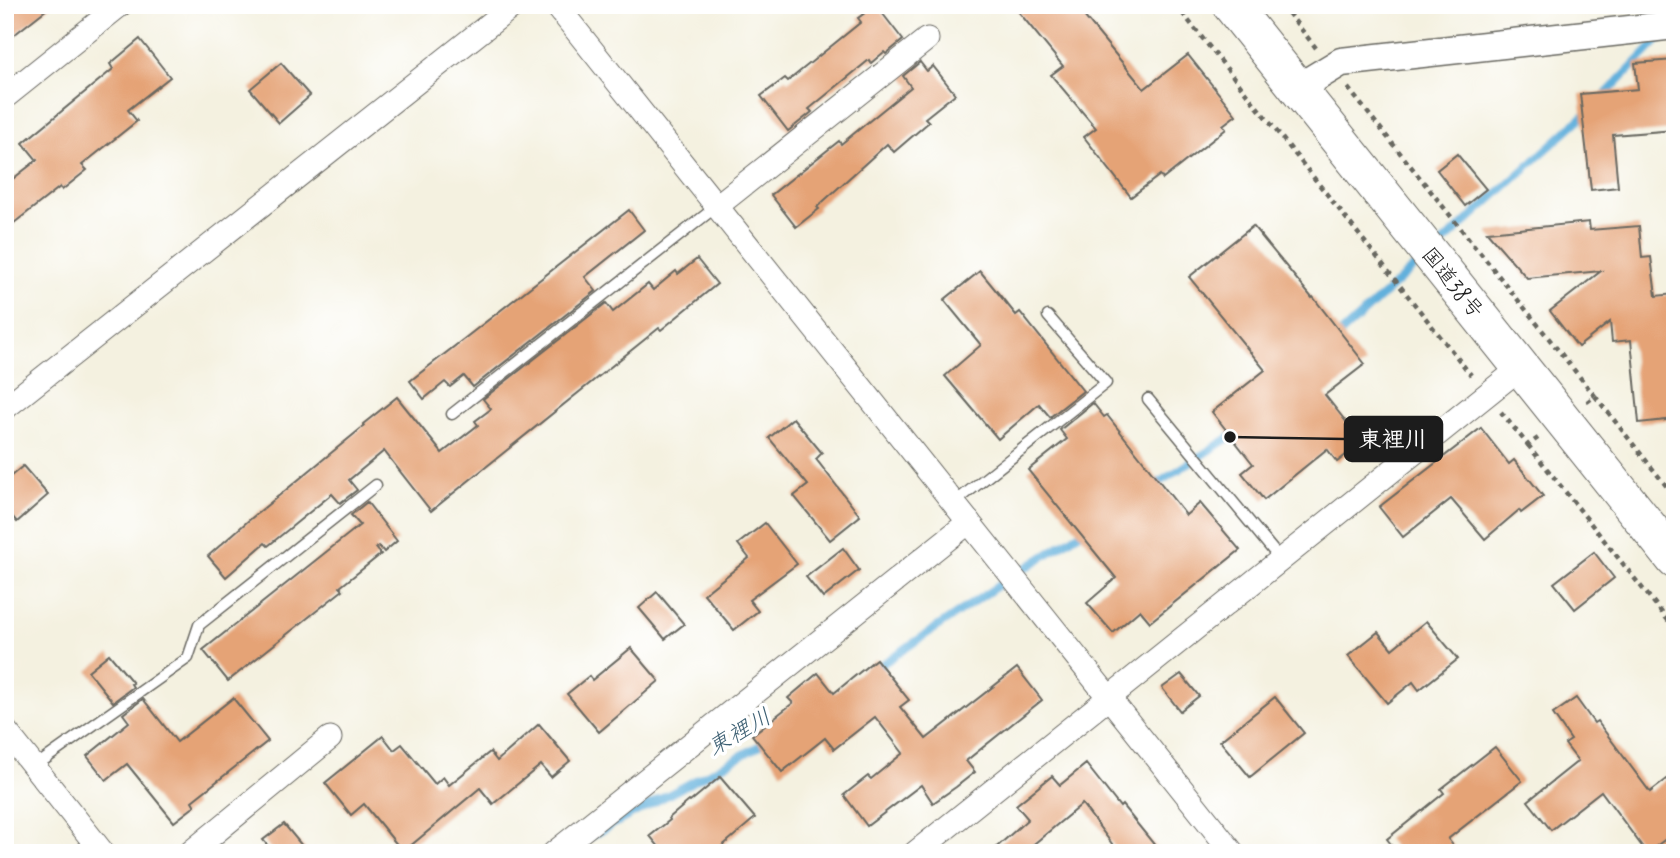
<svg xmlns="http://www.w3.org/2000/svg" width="1680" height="858" font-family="Mynerve,'Klee One',sans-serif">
<rect width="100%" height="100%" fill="#fff"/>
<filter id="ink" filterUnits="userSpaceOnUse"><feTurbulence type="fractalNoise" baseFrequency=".0143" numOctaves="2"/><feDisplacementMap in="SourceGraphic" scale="14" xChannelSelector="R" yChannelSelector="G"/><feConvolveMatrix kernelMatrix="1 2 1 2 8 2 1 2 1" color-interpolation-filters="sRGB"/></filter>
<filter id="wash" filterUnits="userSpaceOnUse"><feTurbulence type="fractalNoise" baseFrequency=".00686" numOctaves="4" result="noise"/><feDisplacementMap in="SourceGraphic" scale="28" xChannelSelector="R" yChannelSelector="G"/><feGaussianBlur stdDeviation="1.57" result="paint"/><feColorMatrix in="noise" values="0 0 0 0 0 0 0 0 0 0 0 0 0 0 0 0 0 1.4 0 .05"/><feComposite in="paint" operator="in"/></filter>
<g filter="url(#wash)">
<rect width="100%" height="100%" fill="#f4f1e0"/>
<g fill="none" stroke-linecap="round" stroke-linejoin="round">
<!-- stream -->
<g stroke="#62b0dc" stroke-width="8">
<polyline points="1602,98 1663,35"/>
<polyline points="1436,249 1590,110"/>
<polyline points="1334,340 1423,259"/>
<polyline points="1152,487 1230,437 1237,430"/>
<polyline points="875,669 996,587 1088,528"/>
<polyline points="588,838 768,741"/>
</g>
</g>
<g id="blocks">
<!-- building -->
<g fill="#e5a376">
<polygon points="5,5 52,5 5,42"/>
<polygon points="876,5 903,40 886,54 884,52 871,63 869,60 809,109 812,112 788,131 761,96 785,78 788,81 861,22 858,18"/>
<polygon points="1013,5 1075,5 1144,89 1188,55 1236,115 1223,125 1226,129 1163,179 1160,175 1131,197 1084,137 1096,128 1051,75 1063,66"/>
<polygon points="140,39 170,77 128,110 137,121 82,165 87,170 62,190 60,187 5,230 5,185 37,160 23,143 113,69 110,64"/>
<polygon points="1675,60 1675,130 1613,135 1618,187 1591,190 1580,94 1638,89 1635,63"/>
<polygon points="920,62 927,71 933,66 955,94 925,118 929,122 894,152 887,144 817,207 819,209 796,227 771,195 839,141 841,144 911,87 903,76"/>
<polygon points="281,63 310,96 279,123 250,89"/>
<polygon points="1457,154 1486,189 1465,206 1437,170"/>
<polygon points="629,210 644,230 585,277 596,291 473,387 464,376 450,387 445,382 424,399 410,381"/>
<polygon points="1589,222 1590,230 1639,226 1642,258 1651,257 1656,296 1675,294 1675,419 1639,423 1631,340 1612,342 1610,322 1578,347 1550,311 1601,271 1527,278 1487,232"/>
<polygon points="1253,226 1312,298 1313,297 1365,364 1325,395 1362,442 1337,462 1327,449 1264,500 1242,473 1253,464 1212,412 1265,370 1189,277"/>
<polygon points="697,259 717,284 661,330 659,328 431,511 384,451 349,480 357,490 340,503 332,494 268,546 265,543 226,577 208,556 248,521 364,426 363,424 397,397 442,453 478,425 475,421 491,409 483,399 606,303 613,312 648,284 653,290 676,271 678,274"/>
<polygon points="980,271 1016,315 1020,312 1083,391 1050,417 1039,404 998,439 945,376 981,345 944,300"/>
<polygon points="1093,403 1104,417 1107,415 1186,515 1200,503 1240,550 1150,622 1140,610 1113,633 1087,603 1116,578 1028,470 1067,439 1060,430"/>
<polygon points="793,418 822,453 816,459 860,516 830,540 794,496 808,485 769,438"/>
<polygon points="1481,428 1509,464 1514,460 1543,496 1521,513 1519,510 1485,539 1451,499 1403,537 1379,507"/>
<polygon points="23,466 48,495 17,522 5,508 5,481"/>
<polygon points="367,502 397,541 384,552 379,546 376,548 381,554 340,587 343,590 228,681 203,650 360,525 351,515"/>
<polygon points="765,523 797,564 749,600 758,611 734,630 704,594 749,558 738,544"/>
<polygon points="843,548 859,570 823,598 806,577"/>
<polygon points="1594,552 1614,578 1575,609 1554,583"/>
<polygon points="657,592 684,624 665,639 639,608"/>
<polygon points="1426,621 1458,659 1419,690 1413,682 1387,703 1348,656 1378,632 1392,649"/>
<polygon points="631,648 659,681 599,732 567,694 589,676 592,680"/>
<polygon points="109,654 133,683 131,684 133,687 113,702 88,671"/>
<polygon points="876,659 909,700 900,707 926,739 1017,668 1042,700 966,761 975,772 956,787 933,803 921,785 867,826 844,795 868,776 871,779 903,753 875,717 834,749 825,738 782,772 752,735 793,703 788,698 818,673 834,693"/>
<polygon points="1181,674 1199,696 1180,711 1162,688"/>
<polygon points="1275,697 1304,733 1250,777 1220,741"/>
<polygon points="233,698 268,741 192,801 195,806 174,822 127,764 106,780 87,756 129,722 123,714 143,699 177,742"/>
<polygon points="1576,698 1594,723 1597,721 1650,792 1675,773 1675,832 1647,853 1601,791 1551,830 1528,801 1578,761 1565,744 1571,740 1553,714"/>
<polygon points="539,724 570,761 551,777 541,765 493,804 480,788 403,852 364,804 351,815 325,783 383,736 394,750 402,744 435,784 443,777 449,785 490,752 497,761"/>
<polygon points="1495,747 1522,781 1448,839 1459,853 1398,853 1387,839 1444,793 1441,789"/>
<polygon points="1086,764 1120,807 1122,805 1161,853 1119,853 1082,804 1023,853 990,853 1028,819 1016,805 1052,776 1060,785"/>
<polygon points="720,777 755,818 714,853 664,853 650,836 670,820 669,818 689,801 690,802"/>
<polygon points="284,824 308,853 274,853 263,840"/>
</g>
</g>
</g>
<g filter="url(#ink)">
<use href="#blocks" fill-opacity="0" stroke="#686761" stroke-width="2"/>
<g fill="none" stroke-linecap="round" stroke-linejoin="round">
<defs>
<g id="service">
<polyline points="1148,399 1281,560"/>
<polyline points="452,414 717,206"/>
<polyline points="954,503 1106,383 1048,316"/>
<polyline points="34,767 188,658 199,625 376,485"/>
</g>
<g id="minor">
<polyline points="556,5 1233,853"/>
<polyline points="5,97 120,5"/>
<polyline points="717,206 927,39"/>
<polyline points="5,408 514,5"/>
<polyline points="5,730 103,853"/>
<polyline points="190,853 330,738"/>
<polyline points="554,853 969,522"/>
<polyline points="915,853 1520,368"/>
</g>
<polyline id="tertiary" points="1298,88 1341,62 1675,25"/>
<polyline id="trunk" points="1231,5 1675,560"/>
</defs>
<!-- service casing -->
<use href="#service" stroke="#686761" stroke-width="13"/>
<!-- minor casing -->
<use href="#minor" stroke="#686761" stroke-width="25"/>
<!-- tertiary casing -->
<use href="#tertiary" stroke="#686761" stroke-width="31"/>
<!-- trunk casing -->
<use href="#trunk" stroke="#686761" stroke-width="39"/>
<!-- path -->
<g stroke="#686761" stroke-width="4.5" stroke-dasharray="5 5" stroke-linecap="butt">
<polyline points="1176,5 1471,375"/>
<polyline points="1282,5 1316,48"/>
<polyline points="1348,88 1595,396"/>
<polyline points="1587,402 1595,396 1675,497"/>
<polyline points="1501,412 1528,445 1538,438"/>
<polyline points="1528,445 1675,629"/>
</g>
<!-- service -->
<use href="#service" stroke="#fff" stroke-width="10"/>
<!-- minor -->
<use href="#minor" stroke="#fff" stroke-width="23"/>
<!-- tertiary -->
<use href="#tertiary" stroke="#fff" stroke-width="28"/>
<!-- trunk -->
<use href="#trunk" stroke="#fff" stroke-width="37"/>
</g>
</g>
<g text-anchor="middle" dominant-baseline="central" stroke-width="7" stroke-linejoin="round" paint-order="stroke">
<!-- street labels -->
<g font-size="21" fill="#1c1c1c" stroke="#fff">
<text transform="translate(1452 283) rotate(51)">国道38号</text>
</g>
<!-- water labels -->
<g font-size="23" font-style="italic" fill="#3c5f72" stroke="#fff">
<text transform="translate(740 733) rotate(-30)">東裡川</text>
</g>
</g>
<!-- callouts -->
<path fill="none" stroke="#1c1c1c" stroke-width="2.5" d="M1230 437L1345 439"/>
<circle fill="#1c1c1c" stroke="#fff" stroke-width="2.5" cx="1230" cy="437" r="7"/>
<rect fill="#1c1c1c" stroke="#1c1c1c" stroke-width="2.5" x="1345" y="417" width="97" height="44" rx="7"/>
<g font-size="23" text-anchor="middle" font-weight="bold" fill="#fff">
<text x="1393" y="447">東裡川</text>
</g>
<!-- margin -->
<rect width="1680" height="858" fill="none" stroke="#fff" stroke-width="28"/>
</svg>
